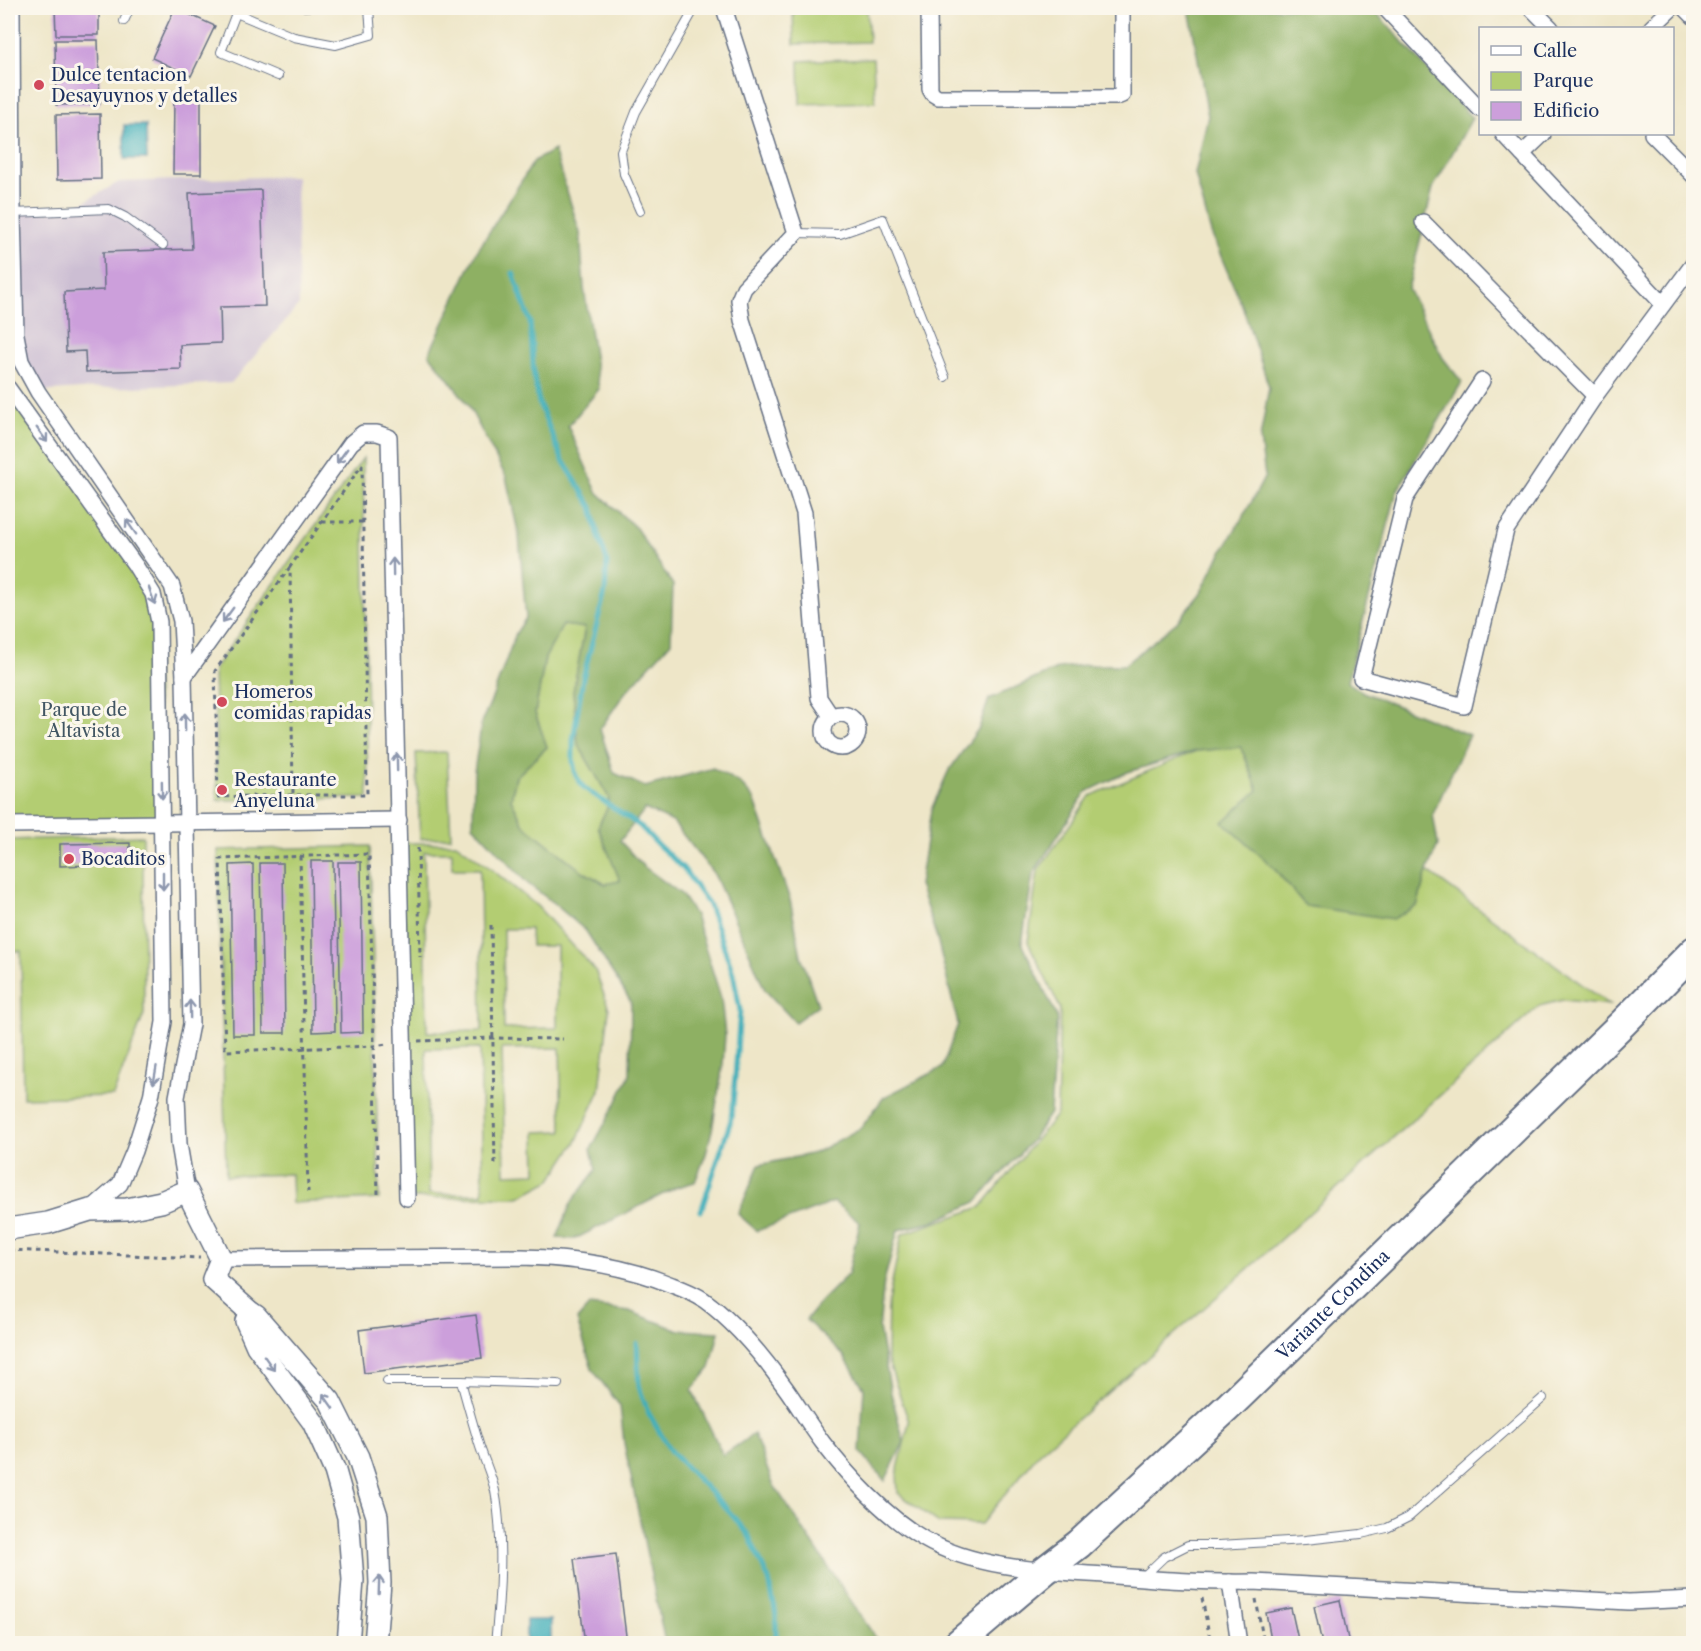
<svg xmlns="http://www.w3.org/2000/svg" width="1701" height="1651" font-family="'Libre Caslon Text',serif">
<rect width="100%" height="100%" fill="#fbf7ec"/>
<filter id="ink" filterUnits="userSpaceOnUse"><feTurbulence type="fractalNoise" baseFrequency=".0167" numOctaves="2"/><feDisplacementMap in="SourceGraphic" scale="12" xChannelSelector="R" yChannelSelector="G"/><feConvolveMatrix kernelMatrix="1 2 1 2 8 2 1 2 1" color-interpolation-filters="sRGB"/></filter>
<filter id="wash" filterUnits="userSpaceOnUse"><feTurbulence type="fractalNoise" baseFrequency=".008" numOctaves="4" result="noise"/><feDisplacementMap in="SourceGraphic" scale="24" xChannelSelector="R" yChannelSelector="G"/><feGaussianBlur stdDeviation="1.35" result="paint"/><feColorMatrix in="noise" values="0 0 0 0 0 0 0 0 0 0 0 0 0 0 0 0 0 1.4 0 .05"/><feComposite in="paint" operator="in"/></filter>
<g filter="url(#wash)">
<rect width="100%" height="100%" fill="#eee6c8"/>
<!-- industrial -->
<polygon fill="#ccbed3" points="296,176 299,305 231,383 80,389 38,392 21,361 13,213 70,210 119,182"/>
<!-- green -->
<g fill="#b3cd72" stroke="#677e68" stroke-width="1.5" fill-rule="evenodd">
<polygon points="793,8 867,8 869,42 794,44"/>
<polygon points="873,58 875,102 800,104 799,61"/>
<polygon points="8,388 153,594 162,822 8,825"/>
<polygon points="363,458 368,798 217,800 214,669"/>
<polygon points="563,625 585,627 573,692 578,744 609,798 607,808 598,827 621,881 605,884 582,871 524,825 511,799 516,777 547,747 535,713 545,658"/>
<polygon points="1241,747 1258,790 1272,866 1306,906 1417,906 1427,871 1610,1005 1563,1000 1539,1006 1219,1295 1039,1453 981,1524 939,1523 898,1493 897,1473 909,1422 887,1358 888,1302 902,1234 981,1207 1057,1114 1060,1008 1028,942 1038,870 1090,796 1196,751"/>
<polygon points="447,752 451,837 420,839 416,753"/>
<polygon points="143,836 144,1014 113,1096 23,1098 21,951 8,951 8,840"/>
<path d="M399,843H456L490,868L537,906L595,970L609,1009L600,1090L576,1142L551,1180L519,1197L407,1198ZM424,852H452V869H480L482,1031L427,1032ZM503,929H530L531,946H557V1028L504,1029ZM480,1048L483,1194H429L426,1049ZM560,1048L562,1131L535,1132L536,1173L505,1174L502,1049Z"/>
<polygon points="370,846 379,1199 292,1203 291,1174 226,1176 218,850"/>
</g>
<!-- forest -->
<g fill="#8eb064" stroke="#547061" stroke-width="1.5" fill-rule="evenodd">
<polygon points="1189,8 1372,8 1472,118 1433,188 1408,289 1443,358 1462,382 1397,491 1347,682 1363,692 1469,735 1433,814 1438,845 1427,871 1417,906 1393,919 1306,906 1272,866 1223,822 1258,790 1241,747 1196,751 1128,772 1086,792 1033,874 1022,943 1057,1017 1050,1113 1032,1140 976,1202 933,1222 898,1230 884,1281 879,1329 891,1393 904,1442 885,1481 860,1451 864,1388 843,1355 806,1320 820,1302 848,1274 860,1223 834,1202 757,1231 738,1214 759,1165 815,1153 861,1128 884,1097 942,1068 958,1024 937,938 919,885 931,810 948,772 979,728 989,699 1059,668 1085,665 1124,665 1177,622 1200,594 1216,562 1251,503 1265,476 1260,439 1269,387 1243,308 1211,233 1195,174 1208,116"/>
<path d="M554,150L580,233L584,288L599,389L568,426L597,492L636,528L673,585L671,642L624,694L600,729L614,773L645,787L713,768L740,783L754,799L790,900L801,956L818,1005L795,1022L765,990L743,938L714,874L673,822L645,809L620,841L643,866L681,894L695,915L721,998L725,1035L723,1064L712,1130L706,1154L695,1182L677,1187L575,1239L557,1238L571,1203L596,1170L591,1149L616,1103L630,1074L631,1002L586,931L551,901L527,883L473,825L474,772L482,720L490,704L516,633L526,618L519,536L506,477L467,403L429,354L476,253L534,161ZM563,625L585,628L573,692L578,744L609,798L607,808L598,827L620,881L605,884L582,871L524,825L511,799L516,777L547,747L535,713L545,658Z"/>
<polygon points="589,1306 629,1311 678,1330 719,1332 710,1368 692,1390 723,1455 754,1434 773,1484 877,1640 874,1643 665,1643 624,1443 620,1406 592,1369 577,1320"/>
</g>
<!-- water -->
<g fill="#3fafba" stroke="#2d6f8c" stroke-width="1.5">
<polygon points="124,125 146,125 147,159 124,159"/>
<rect x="526" y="1620" width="25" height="23"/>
</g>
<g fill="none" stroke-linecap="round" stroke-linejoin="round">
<!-- stream -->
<g stroke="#3fafba" stroke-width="5">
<polyline points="513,273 530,321 534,377 539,403 562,459 592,507 598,534 607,561 605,592 583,678 573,740 573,761 576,776 584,788 640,826 658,845 683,868 709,905 733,973 740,1010 733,1105 730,1123 701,1211"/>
<polyline points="637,1343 639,1387 648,1412 671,1452 726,1508 748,1534 769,1580 776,1615 776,1644"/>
</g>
</g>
<g id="blocks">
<!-- building -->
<g fill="#cc9fdb">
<polygon points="55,8 99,8 99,35 56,35"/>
<polygon points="175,8 215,26 191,76 152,58"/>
<polygon points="304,8 338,8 338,9 304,11"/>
<polygon points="55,40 98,40 100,104 56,105"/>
<polygon points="174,98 201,98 201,174 173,174"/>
<polygon points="100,114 101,179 57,180 56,115"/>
<polygon points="261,190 265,306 220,307 221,343 180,345 181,369 86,372 85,351 66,352 64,292 104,290 103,252 192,249 189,193"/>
<polygon points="130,843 130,864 60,866 60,844"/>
<polygon points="311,861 333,861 335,1031 313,1032"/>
<polygon points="338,862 361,862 363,1032 341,1033"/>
<polygon points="260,863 283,863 285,1033 263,1033"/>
<polygon points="253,864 255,1035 233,1035 230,865"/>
<polygon points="476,1315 482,1358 364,1373 359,1330"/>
<polygon points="616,1554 627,1644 585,1644 574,1559"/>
<polygon points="1340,1600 1349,1644 1322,1644 1314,1606"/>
<polygon points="1291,1608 1299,1644 1272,1644 1266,1613"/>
</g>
</g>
</g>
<g filter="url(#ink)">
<use href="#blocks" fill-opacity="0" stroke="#656f83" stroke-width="1.5"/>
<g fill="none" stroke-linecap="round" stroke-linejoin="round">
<defs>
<g id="lane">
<polyline points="238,8 221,52 278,76"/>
<polyline points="236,13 294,37 336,45 371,35 369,8"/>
<polyline points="124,21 130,8"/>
<polyline points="640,211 624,174 621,151 636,112 695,8"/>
<polyline points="13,213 109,209 125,217 163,245"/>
<polyline points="796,233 840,234 883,219 945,377"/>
<polyline points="387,1381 461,1381 558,1384"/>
<path d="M461,1381C467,1403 473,1425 480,1447C485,1462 492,1477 495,1491C504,1539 500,1596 495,1644"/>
<polyline points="1143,1577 1164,1557 1188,1545 1219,1545 1305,1540 1361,1534 1387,1528 1409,1517 1543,1398"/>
</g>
<g id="street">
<polyline points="12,8 13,213 16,335 21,361 38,392 172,586 181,621 184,677 191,1024 177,1097 179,1144 187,1191"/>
<polyline points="724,8 796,233 744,288 739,300 742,320 804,513 819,698 831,716"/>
<polyline points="929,8 930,89 933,94 938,97 1117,97 1122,95 1122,8"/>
<polyline points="1385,8 1480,109"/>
<polyline points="1531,8 1551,28"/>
<polyline points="1685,8 1694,17"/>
<polyline points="1651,28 1672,8"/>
<polyline points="1503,134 1663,304"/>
<polyline points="1652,134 1694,176"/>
<polyline points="1522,154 1543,134"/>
<polyline points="1423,222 1595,396"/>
<polyline points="1482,381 1405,499 1361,678 1464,706 1506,530 1595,396 1694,263"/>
<polyline points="8,388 135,565 153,594 159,622 164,1022 151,1097 134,1151 120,1184 90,1210"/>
<polyline points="184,677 351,443 363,433 377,433 389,437 407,1198"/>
<circle cx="841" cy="731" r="17"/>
<polyline points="8,825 399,820"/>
<path d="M221,1259L522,1257C574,1258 623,1265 672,1285C683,1289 695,1294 704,1300C736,1323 765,1359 787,1390C799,1407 810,1426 823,1443C849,1477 886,1517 924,1539C975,1569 1046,1571 1104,1575C1154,1579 1203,1583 1253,1582L1629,1602L1694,1599"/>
<polyline points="1230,1582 1239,1644"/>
</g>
<g id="secondary">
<polyline points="8,1229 48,1223 90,1210 127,1209 161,1202 187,1191 221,1259 213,1279 250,1312 256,1316 330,1401 358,1457 377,1516 380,1583 375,1644"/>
<polyline points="250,1312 246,1321 257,1346 313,1422 335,1471 348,1517 353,1580 348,1644"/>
</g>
<g id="highway">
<path id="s1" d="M958,1644L1044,1571L1079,1544L1230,1405L1623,1023L1694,951"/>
</g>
</defs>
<!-- lane casing -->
<use href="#lane" stroke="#656f83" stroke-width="10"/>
<!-- street casing -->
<use href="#street" stroke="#656f83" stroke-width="18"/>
<!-- secondary casing -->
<use href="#secondary" stroke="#656f83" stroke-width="24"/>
<!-- highway casing -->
<use href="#highway" stroke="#656f83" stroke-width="32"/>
<!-- path -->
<g stroke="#656f83" stroke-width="3" stroke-dasharray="4.5 4.5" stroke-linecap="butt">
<polyline points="322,522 364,522"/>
<polyline points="290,567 215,671 218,797 293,795 367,795 362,465 290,567 293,795"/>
<polyline points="418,848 420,957"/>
<polyline points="300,856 308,1192"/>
<polyline points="491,925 495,1167"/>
<polyline points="418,1041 492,1038 563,1039"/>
<polyline points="378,1194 369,854 220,859 225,1051 374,1046 387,1044"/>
<polyline points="9,1250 200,1258"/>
<polyline points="1202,1598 1211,1644"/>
<polyline points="1256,1599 1264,1644"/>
</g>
<!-- lane -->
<use href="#lane" stroke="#fff" stroke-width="8"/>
<!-- street -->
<use href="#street" stroke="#fff" stroke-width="15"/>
<!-- secondary -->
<use href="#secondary" stroke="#fff" stroke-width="21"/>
<!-- highway -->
<use href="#highway" stroke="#fff" stroke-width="28"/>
</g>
<!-- one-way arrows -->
<defs><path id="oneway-shaft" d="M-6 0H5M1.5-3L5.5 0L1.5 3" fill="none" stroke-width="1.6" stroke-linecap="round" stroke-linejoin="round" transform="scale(1.5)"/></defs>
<g stroke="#8d97ae">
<use href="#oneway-shaft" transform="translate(42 435) rotate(54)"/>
<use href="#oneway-shaft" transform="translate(342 456) rotate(126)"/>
<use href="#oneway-shaft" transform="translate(131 527) rotate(-125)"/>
<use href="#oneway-shaft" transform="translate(393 567) rotate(-91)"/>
<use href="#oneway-shaft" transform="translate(152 596) rotate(70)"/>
<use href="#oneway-shaft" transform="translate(228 615) rotate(126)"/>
<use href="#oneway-shaft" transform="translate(185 722) rotate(-91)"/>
<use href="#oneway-shaft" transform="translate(397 762) rotate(-91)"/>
<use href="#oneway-shaft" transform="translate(162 790) rotate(89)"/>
<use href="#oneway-shaft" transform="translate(163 881) rotate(90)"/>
<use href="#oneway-shaft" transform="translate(190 1009) rotate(-91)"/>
<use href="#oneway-shaft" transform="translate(155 1075) rotate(100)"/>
<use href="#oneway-shaft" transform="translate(269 1363) rotate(55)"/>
<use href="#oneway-shaft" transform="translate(328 1401) rotate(-125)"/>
<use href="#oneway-shaft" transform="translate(379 1585) rotate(-88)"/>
</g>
</g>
<!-- markers -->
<g fill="#d1495b" stroke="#fbf7ec" stroke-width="2">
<circle cx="39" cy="85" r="6"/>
<circle cx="222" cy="702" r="6"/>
<circle cx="222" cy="790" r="6"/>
<circle cx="69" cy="859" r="6"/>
</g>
<g text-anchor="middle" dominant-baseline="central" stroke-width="6" stroke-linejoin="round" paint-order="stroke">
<!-- poi labels -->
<g font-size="18" fill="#1b2f5e" stroke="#fbf7ec" text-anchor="start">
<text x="51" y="75">Dulce tentacion<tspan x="51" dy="21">Desayuynos y detalles</tspan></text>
<text x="234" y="692">Homeros<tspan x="234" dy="21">comidas rapidas</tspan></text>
<text x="234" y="780">Restaurante<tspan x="234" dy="21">Anyeluna</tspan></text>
<text x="81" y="859">Bocaditos</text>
</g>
<!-- park labels -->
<g font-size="18" fill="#415663" stroke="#fbf7ec">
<text x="84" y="710">Parque de<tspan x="84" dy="21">Altavista</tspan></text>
</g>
<!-- street labels -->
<g font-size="18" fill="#1b2f5e" stroke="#fbf7ec">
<text stroke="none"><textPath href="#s1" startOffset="506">Variante Condina</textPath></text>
</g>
</g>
<!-- margin -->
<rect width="1701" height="1651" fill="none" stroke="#fbf7ec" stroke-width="30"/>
<!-- legend -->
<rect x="1479" y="27" width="195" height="108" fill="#fbf7ec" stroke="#a1a7b3" stroke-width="1.5"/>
<rect x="1491" y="46" width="30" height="9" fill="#ffffff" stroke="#a1a7b3" stroke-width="1.5"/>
<text x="1533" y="57" font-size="18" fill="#1b2f5e">Calle</text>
<rect x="1491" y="72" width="30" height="18" fill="#b3cd72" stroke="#a1a7b3" stroke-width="1.5"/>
<text x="1533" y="87" font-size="18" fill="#1b2f5e">Parque</text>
<rect x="1491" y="102" width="30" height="18" fill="#cc9fdb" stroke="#a1a7b3" stroke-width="1.5"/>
<text x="1533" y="117" font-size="18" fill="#1b2f5e">Edificio</text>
</svg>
